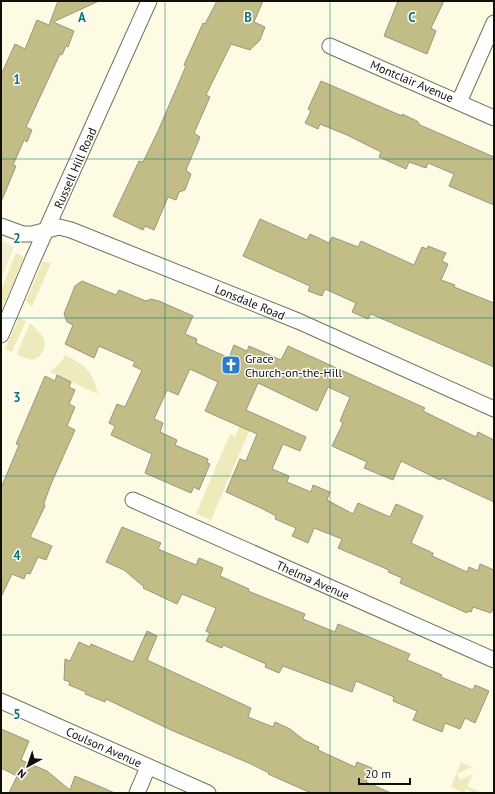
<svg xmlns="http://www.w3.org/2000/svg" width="495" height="794" font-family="'PT Sans',sans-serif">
<rect width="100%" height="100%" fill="#fdfbe4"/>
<!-- built -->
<polygon fill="#f1eed1" points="1,241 14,247 1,280"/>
<!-- green -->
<g fill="#efeabb">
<polygon points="16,253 23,256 23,260 1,311 1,290"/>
<polygon points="43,261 51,263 32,307 26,301"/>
<polygon points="19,318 26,321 12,352 5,349"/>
<path d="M30,323C34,327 40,332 43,337C48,347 40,362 29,359C25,358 20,356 17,354Z"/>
<path d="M65,355C85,365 93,371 98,394L50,372L62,361Z"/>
<polygon points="240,425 250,429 211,520 196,514 230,434 235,437"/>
<polygon points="461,762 472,767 457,774 460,780 473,774 467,786 482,793 474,793 466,789 464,793 451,787"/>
</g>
<!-- building -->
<g fill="#c2bc86" stroke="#999782">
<polygon points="58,1 99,1 53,22 74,31 68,47 66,46 62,55 60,54 26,127 32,130 27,142 24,140 13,165 16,166 1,202 1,75 15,44 25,49 37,20 49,25"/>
<polygon points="217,1 263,1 254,22 265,27 260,40 250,50 231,44 206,95 210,97 194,133 200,137 186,170 191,174 185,190 179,192 176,200 168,197 154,230 145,226 143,230 113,216 139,161 143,162 158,131 186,66 184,65 203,23 205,24"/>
<polygon points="398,1 444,1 431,28 436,31 427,54 384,36"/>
<polygon points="321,81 402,116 402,114 417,121 420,125 494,157 494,205 449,186 454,174 428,163 426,168 409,162 406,169 379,157 381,152 347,135 320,124 318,129 305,123 311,111 308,109"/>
<polygon points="260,219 307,240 310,234 329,243 332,237 358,247 361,241 414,265 422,247 427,249 428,246 446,253 442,261 448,264 441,280 455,285 454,287 494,303 494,367 371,314 368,319 352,312 356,303 325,289 322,296 308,291 310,286 243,256"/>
<polygon points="82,281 116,295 119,290 146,301 151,299 159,301 193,316 185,334 197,339 196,343 229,358 234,345 247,351 249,346 281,360 288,346 425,408 423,411 476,437 478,432 494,440 494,502 442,478 440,480 401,461 393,480 364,468 367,462 332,446 343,423 340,421 350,397 328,387 317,411 258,383 246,410 306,437 300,451 283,444 272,469 289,476 287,482 311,492 313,485 330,492 327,500 353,514 358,503 390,517 396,504 423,516 411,543 433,553 432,556 467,572 469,567 478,571 480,564 494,570 494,606 491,613 473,607 471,612 468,611 467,613 400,583 402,578 388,572 389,570 338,548 342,539 314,528 308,543 292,536 296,528 275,519 276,516 261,508 226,492 240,459 246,461 257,434 205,411 218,382 190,369 178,395 167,390 154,419 163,423 160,432 177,440 175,445 208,459 207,463 210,464 199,490 194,487 191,493 145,473 152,454 111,435 115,426 109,423 117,404 125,407 142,370 133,366 135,362 99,346 94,358 65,344 73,325 67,322 64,314 75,286"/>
<polygon points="57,375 71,382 69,387 75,390 69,404 75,407 67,426 75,430 51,484 44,503 45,506 30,537 52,546 46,560 38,557 30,574 26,573 24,579 12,574 1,597 1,488 19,445 16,444 45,376 55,381"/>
<polygon points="122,527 161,543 158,549 196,565 199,558 223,568 220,576 249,589 248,591 305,614 303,619 335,632 338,624 410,654 407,660 442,675 441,677 473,690 475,685 489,691 475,723 465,718 460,729 445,723 442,732 413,720 417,711 393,701 394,697 356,681 352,692 283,666 279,673 265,667 266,664 223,645 222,648 206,641 210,633 206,631 216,608 182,594 177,604 143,588 144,587 124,570 106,562"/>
<polygon points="147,631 157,636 147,660 251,708 248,717 273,727 275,722 290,729 304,740 319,747 318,750 355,767 357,762 372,768 366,782 391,793 311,793 268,774 269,773 251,764 171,730 106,699 105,702 85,694 86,692 69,685 70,682 64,680 65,659 70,661 79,642 90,647 91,644 133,662"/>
<polygon points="1,729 29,741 21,760 47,771 70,790 75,776 115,793 9,793 17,776 1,768"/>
</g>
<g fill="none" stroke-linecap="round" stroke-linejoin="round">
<defs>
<g id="street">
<polyline points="330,46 494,118"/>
<polyline points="459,102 494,23"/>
<polyline points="1,226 23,234 32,234 59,227 71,230 298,321 494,409"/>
<polyline points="1,335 33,259 149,1"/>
<polyline points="133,500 494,660"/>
<polyline points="1,701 208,793"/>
<polyline points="137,793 148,767"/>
</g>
</defs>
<!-- street casing -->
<use href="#street" stroke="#72705c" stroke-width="17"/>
<!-- street -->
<use href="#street" stroke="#fff" stroke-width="15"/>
</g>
<!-- grid -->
<path fill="none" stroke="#0f766e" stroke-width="1" stroke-opacity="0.55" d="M165,1V793M330,1V793M1,159H494M1,318H494M1,476H494M1,635H494"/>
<!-- icons -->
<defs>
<symbol id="church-square" viewBox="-11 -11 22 22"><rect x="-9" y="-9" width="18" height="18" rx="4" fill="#2c7aca" stroke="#fff"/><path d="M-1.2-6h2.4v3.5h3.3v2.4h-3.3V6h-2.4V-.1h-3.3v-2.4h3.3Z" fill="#fff"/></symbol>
</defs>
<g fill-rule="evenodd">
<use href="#church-square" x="220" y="354" width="22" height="22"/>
</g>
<g text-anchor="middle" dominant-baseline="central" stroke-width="3" stroke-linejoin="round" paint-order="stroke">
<!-- street labels -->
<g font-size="12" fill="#0f0e07" stroke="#fff">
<text transform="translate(412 81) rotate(23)">Montclair Avenue</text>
<text transform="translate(75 168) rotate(-66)">Russell Hill Road</text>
<text transform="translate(250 302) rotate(22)">Lonsdale Road</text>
<text transform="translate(313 580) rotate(24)">Thelma Avenue</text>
<text transform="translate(104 747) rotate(24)">Coulson Avenue</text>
</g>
<!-- poi labels -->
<g font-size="12" fill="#0f0e07" stroke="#fff" text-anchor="start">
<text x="245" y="358">Grace<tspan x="245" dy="14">Church-on-the-Hill</tspan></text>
</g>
</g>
<g font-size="13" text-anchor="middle" font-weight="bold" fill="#0f766e" stroke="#fff" stroke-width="3" stroke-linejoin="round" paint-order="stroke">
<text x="82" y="22">A</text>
<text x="248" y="22">B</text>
<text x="412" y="22">C</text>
<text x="17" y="84">1</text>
<text x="17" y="243">2</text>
<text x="17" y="402">3</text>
<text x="17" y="560">4</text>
<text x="17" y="719">5</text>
</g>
<!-- border -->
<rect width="495" height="794" fill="none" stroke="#0f0e07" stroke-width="4"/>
<!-- north arrow -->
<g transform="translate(28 766) rotate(220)" stroke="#ffffff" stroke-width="3" paint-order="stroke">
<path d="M0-3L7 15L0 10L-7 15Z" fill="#0f0e07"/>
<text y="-6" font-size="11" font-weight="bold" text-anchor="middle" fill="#0f0e07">N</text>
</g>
<!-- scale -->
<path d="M359 778v6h51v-6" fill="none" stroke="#0f0e07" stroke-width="2"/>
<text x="365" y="778" font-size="12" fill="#0f0e07" stroke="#ffffff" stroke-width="3" paint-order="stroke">20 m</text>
</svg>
